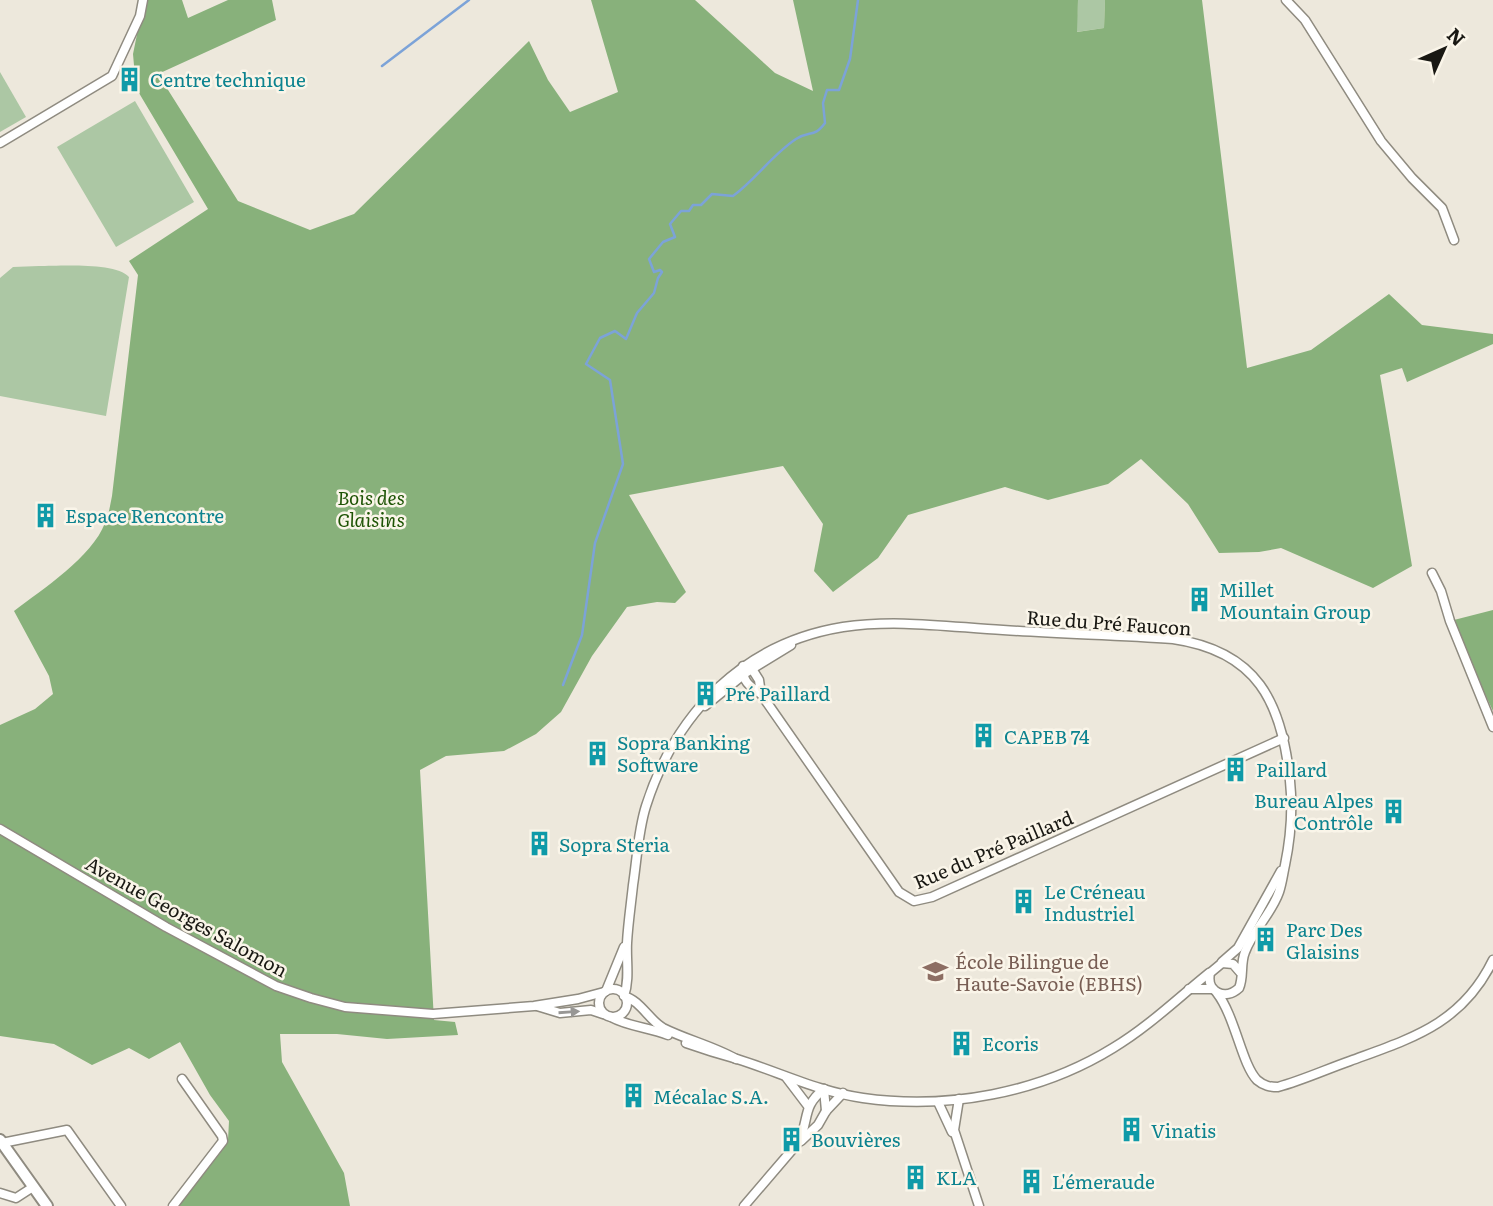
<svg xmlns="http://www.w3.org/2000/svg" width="1493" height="1206" font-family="Literata,serif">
<rect width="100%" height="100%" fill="#ede8dc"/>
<!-- green -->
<g fill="#acc7a4">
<polygon points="1078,0 1105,0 1104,28 1076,32"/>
<polygon points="0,72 26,117 0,132"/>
<polygon points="135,101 194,202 116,247 57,147"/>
<path d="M39,266C59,266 116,262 129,277L106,416L0,396V278L13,267Z"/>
</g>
<!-- forest -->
<g fill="#88b17b">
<path d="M144,0H182L188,18L228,0H272L276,20L158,74L238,201L310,230L354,214L529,41L548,80L570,112L618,92L591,0H695L775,73L813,91L793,0H1078L1077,32L1104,28L1105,0H1202L1247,368L1311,350L1389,294L1422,325L1493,334V344L1407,382L1402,368L1380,375L1412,566L1373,588L1281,548L1259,552L1219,553L1188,504L1141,459L1108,484L1048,500L1005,487L908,515L878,558L833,592L814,571L823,524L783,466L629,495L686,592L675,603L657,602L627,607L592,656L561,712L536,734L504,751L446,756L420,770L434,1020L455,1022L458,1035L387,1039L337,1034H280L282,1062L344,1173L350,1206H178L228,1140L229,1121L210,1095L180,1042L149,1059L129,1048L92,1065L54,1044L0,1036V725L35,709L53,694L49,676L14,611C43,589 92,557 105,523C109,515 110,505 112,496L138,275L129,261L208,209L136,88L133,54Z"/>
<polygon points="1493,610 1493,711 1450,621"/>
</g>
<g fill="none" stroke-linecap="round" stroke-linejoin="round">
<!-- stream -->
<g stroke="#7ca3d8" stroke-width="2.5">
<polyline points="382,66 469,0"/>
<path d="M563,685L582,635L595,543L623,464L610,380L586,364L600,338L615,331L626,339L637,313L654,293L658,278L662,272L660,270L654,272L649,259L663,242L675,237L670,224L681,211H689L693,205H701L712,194L733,196C756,179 773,154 796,139C810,130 814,138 825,123L823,103L827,90H839L850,59L858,0"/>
</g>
<defs>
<g id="minor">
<polyline points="1286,0 1305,20 1381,141 1412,178 1442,208 1454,240"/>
<polyline points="0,143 112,76 140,16 143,0"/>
<polyline points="1432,573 1441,591 1450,621 1493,727"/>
<path d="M761,694L759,680L752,669L743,666C742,681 749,686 761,694L899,892L914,901L932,897L1284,738"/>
<polyline points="705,706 747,672 791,645"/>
<polyline points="0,829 166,927 276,986 311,998 345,1007 433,1014 534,1006 578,999 604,992"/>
<polyline points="1222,962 1238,948 1281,871"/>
<polyline points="1189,989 1213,989"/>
<circle cx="613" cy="1003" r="14"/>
<polyline points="606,991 624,947"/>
<path d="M1217,993C1235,1016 1242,1065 1257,1080C1264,1086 1270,1087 1278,1087C1303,1080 1327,1069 1350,1061C1412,1038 1462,1024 1493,960"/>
<polyline points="537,1006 560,1013 591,1010 603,1014"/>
<path d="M611,1017C629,1027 649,1027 668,1035"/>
<path d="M686,1043C703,1049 719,1054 737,1059C779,1072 819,1092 863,1098C948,1110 1040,1093 1113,1048C1148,1027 1178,998 1209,973"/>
<path d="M736,1059C713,1046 687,1040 663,1028C648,1019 641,1001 624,996C630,979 626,960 627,943C628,924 631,904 633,885C637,859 638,831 646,806C676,712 744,643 843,627C896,619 950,627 1003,630C1059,634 1116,635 1173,639C1257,651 1282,702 1290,781C1293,810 1291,836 1285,865C1283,874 1282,883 1279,892C1272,913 1253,930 1245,952C1240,964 1244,977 1239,988C1225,1001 1206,992 1210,973L1222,963L1233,964L1240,972"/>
<polyline points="786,1077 808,1106"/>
<polyline points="824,1089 826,1111"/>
<polyline points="959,1099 954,1130 979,1206"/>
<polyline points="938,1102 952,1132"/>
<polyline points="801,1141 818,1125 826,1111 843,1093"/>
<polyline points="2,1143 67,1130 121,1206"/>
<polyline points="0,1193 16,1198 33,1187"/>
<polyline points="173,1206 223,1141 222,1136 182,1079"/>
<path d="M744,1206L798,1143C810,1120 801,1107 824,1089"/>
</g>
<polyline id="major" points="0,1140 47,1206"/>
</defs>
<!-- minor casing -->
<use href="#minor" stroke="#8f8b80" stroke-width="11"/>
<!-- major casing -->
<use href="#major" stroke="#8f8b80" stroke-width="14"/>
<!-- minor -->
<use href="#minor" stroke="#fff" stroke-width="8"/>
<!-- major -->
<use href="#major" stroke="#fff" stroke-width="10"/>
</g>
<!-- one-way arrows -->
<defs><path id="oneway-solid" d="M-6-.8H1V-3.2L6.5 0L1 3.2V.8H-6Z" transform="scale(1.75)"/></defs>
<use fill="#989795" href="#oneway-solid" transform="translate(569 1012) rotate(-4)"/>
<!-- icons -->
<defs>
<symbol id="building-bare" viewBox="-9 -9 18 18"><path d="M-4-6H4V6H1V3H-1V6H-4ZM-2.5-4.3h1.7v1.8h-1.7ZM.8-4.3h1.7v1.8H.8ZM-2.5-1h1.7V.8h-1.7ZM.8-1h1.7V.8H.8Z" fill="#0f9aa8" stroke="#faf5e9" stroke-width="2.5" paint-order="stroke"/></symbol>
<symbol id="school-bare" viewBox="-9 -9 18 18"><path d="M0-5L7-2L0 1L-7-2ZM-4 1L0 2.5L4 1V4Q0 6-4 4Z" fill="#8d6e63" stroke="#faf5e9" stroke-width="2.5" paint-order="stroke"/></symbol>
</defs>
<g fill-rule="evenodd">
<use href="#building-bare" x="112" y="62" width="35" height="35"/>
<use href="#building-bare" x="28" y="498" width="35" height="35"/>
<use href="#building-bare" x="1182" y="582" width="35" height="35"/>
<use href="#building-bare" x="688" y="676" width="35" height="35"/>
<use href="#building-bare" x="966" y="718" width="35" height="35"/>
<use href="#building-bare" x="580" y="736" width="35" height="35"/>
<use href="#building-bare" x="1218" y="752" width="35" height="35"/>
<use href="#building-bare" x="1376" y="794" width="35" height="35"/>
<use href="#building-bare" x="522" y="826" width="35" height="35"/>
<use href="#building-bare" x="1006" y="884" width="35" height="35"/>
<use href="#building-bare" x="1248" y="922" width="35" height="35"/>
<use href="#school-bare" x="918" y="954" width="35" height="35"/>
<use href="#building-bare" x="944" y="1026" width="35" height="35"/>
<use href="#building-bare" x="616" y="1078" width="35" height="35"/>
<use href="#building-bare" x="1114" y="1112" width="35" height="35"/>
<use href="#building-bare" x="774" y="1122" width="35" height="35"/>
<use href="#building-bare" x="898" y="1160" width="35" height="35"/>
<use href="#building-bare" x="1014" y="1164" width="35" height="35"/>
</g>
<g text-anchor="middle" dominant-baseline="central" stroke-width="5" stroke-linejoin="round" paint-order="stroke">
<!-- culture labels -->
<g font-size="19" fill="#0d838f" stroke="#faf5e9" text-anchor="start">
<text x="150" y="79">Centre technique</text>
<text x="65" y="515">Espace Rencontre</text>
<text x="1219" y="589">Millet<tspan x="1219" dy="22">Mountain Group</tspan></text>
<text x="725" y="693">Pré Paillard</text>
<text x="1004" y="736">CAPEB 74</text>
<text x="617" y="742">Sopra Banking<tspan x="617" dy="22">Software</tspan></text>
<text x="1256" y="769">Paillard</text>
<text x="1373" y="800" text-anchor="end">Bureau Alpes<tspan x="1373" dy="22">Contrôle</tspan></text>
<text x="559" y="844">Sopra Steria</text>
<text x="1044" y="891">Le Créneau<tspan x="1044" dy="22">Industriel</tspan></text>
<text x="1286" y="929">Parc Des<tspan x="1286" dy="22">Glaisins</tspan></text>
<text x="982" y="1043">Ecoris</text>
<text x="653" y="1096">Mécalac S.A.</text>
<text x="1151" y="1130">Vinatis</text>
<text x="811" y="1139">Bouvières</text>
<text x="936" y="1177">KLA</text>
<text x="1052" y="1181">L'émeraude</text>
</g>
<!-- park labels -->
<g font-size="19" font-style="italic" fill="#1e5405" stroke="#faf5e9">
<text x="371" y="497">Bois des<tspan x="371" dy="22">Glaisins</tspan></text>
</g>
<!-- street labels -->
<g font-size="19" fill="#191813" stroke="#faf5e9">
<text transform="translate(1109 622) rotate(4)">Rue du Pré Faucon</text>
<text transform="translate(993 849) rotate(-23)">Rue du Pré Paillard</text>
<text transform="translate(187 916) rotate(29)">Avenue Georges Salomon</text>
</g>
<!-- education labels -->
<g font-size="19" fill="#785e54" stroke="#faf5e9" text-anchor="start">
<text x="955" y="961">École Bilingue de<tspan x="955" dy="22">Haute-Savoie (EBHS)</tspan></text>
</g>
</g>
<!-- north arrow -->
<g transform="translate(1444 49) rotate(45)" stroke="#faf5e9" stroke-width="5" paint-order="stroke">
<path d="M0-5L12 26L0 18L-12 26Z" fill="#191813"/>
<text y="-10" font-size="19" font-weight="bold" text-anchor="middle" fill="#191813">N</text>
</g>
</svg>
